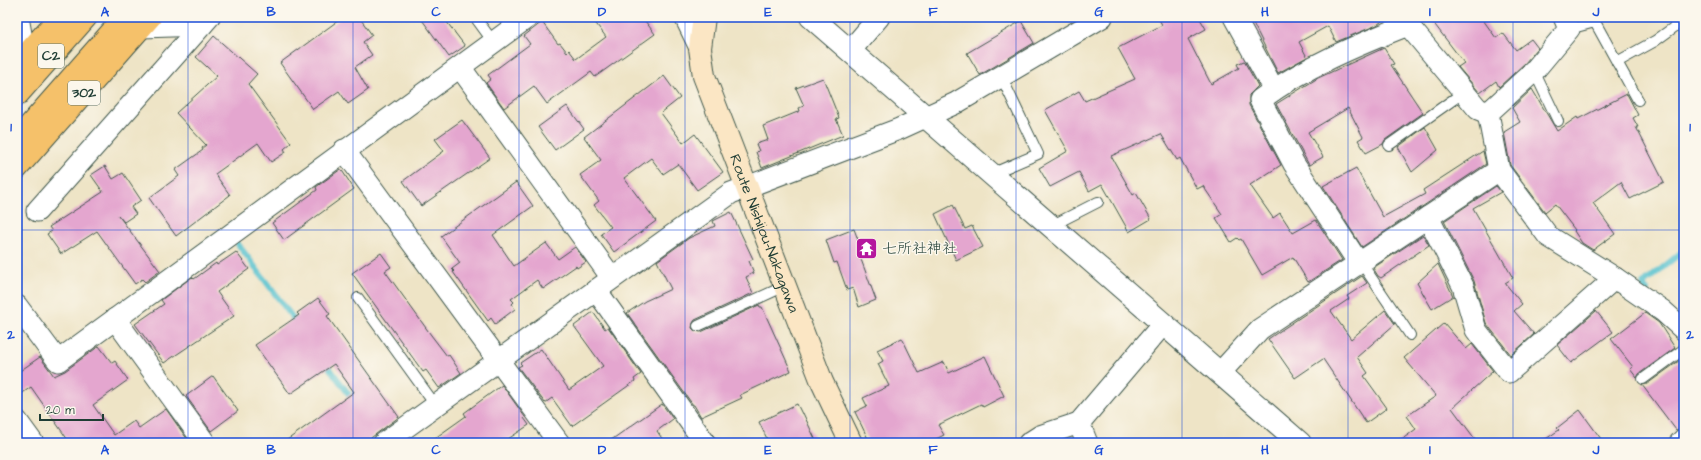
<svg xmlns="http://www.w3.org/2000/svg" width="1701" height="460" font-family="'Architects Daughter','Klee One',sans-serif">
<rect width="100%" height="100%" fill="#fbf7ec"/>
<filter id="ink" filterUnits="userSpaceOnUse"><feTurbulence type="fractalNoise" baseFrequency=".025" numOctaves="2"/><feDisplacementMap in="SourceGraphic" scale="8" xChannelSelector="R" yChannelSelector="G"/><feConvolveMatrix kernelMatrix="1 2 1 2 8 2 1 2 1" color-interpolation-filters="sRGB"/></filter>
<filter id="wash" filterUnits="userSpaceOnUse"><feTurbulence type="fractalNoise" baseFrequency=".012" numOctaves="4" result="noise"/><feDisplacementMap in="SourceGraphic" scale="16" xChannelSelector="R" yChannelSelector="G"/><feGaussianBlur stdDeviation="0.9" result="paint"/><feColorMatrix in="noise" values="0 0 0 0 0 0 0 0 0 0 0 0 0 0 0 0 0 1.4 0 .05"/><feComposite in="paint" operator="in"/></filter>
<g filter="url(#wash)">
<rect width="100%" height="100%" fill="#eee4c6"/>
<g fill="none" stroke-linecap="round" stroke-linejoin="round">
<!-- stream -->
<g stroke="#55c1ce" stroke-width="6">
<polyline points="238,244 298,325"/>
<polyline points="1647,290 1644,288 1643,284 1684,250"/>
<polyline points="325,362 354,401"/>
</g>
</g>
<g id="blocks">
<!-- building -->
<g fill="#e4a6cf">
<polygon points="343,17 359,17 372,35 363,42 372,55 355,67 368,90 348,104 339,91 313,109 280,63"/>
<polygon points="420,17 443,17 465,46 449,57"/>
<polygon points="591,17 642,17 655,34 595,77 591,72 547,104 534,86 504,108 486,83 491,79 488,75 530,44 524,36 542,22 558,44 560,43 567,52 569,50 576,59 606,37"/>
<polygon points="1158,17 1199,17 1206,29 1188,39 1211,84 1239,68 1237,64 1244,61 1258,86 1249,95 1249,105 1281,165 1250,185 1273,218 1280,213 1293,233 1316,220 1342,260 1308,282 1293,257 1262,275 1241,239 1239,240 1237,238 1231,242 1216,218 1222,214 1203,186 1197,189 1180,158 1177,160 1161,134 1111,156 1133,195 1136,193 1151,219 1129,232 1102,184 1089,191 1079,172 1050,187 1039,168 1068,151 1045,110 1079,91 1085,101 1135,79 1118,48 1162,25"/>
<polygon points="1250,17 1387,17 1377,25 1336,42 1328,26 1299,42 1307,57 1278,73"/>
<polygon points="1429,17 1481,17 1496,38 1503,33 1516,50 1531,39 1538,48 1525,63 1499,87 1496,81 1480,93 1458,67 1464,63"/>
<polygon points="1021,21 1034,43 980,75 967,53"/>
<polygon points="214,36 257,74 248,84 291,143 284,149 286,152 271,162 258,143 215,174 230,195 176,236 149,198 179,176 175,170 203,150 202,148 206,145 176,113 217,76 196,57"/>
<polygon points="1384,48 1394,64 1391,65 1423,113 1385,140 1383,144 1366,153 1358,140 1363,137 1348,108 1308,132 1323,157 1309,165 1276,104 1318,78"/>
<polygon points="664,76 680,98 661,113 683,143 695,134 723,172 697,190 678,164 663,174 651,158 624,178 656,221 614,252 601,234 611,227 594,205 599,201 580,175 601,160 584,137"/>
<polygon points="823,78 839,118 836,119 843,135 762,168 756,152 759,151 756,144 768,140 763,126 800,111 799,108 804,106 796,88"/>
<polygon points="1532,89 1557,131 1577,117 1578,119 1627,94 1638,115 1633,118 1638,127 1636,127 1664,182 1630,199 1621,182 1593,203 1615,234 1593,250 1582,243 1574,231 1575,230 1555,204 1545,212 1510,165 1504,132 1520,122 1512,108"/>
<polygon points="567,106 584,129 555,150 538,127"/>
<polygon points="462,120 490,158 421,206 403,181 444,151 435,139"/>
<polygon points="1425,127 1438,150 1412,172 1398,147"/>
<polygon points="1483,151 1486,164 1362,247 1323,186 1356,168 1383,217 1425,194 1423,190"/>
<polygon points="105,166 113,179 123,173 141,200 131,207 136,214 124,222 118,215 160,271 145,282 142,279 135,284 97,231 61,254 47,234 52,231 49,227 103,192 91,175"/>
<polygon points="341,169 354,189 284,240 272,223 317,190 316,187"/>
<polygon points="516,182 533,206 493,235 514,266 546,243 558,259 575,247 586,262 577,268 576,266 543,289 537,280 511,299 514,302 512,304 515,309 495,324 491,318 488,321 453,272 454,271 452,269 460,263 441,236"/>
<polygon points="1496,186 1501,192 1473,208 1513,278 1505,283 1522,304 1514,311 1534,334 1511,355 1486,323 1474,281 1444,221"/>
<polygon points="953,205 965,229 972,226 983,247 956,260 935,214"/>
<polygon points="731,212 753,259 749,261 754,273 746,277 753,293 695,320 693,323 692,328 695,331 701,332 759,305 760,307 762,307 791,371 740,395 742,398 701,417 694,405 693,405 627,313 645,301 671,289 657,261 689,238 715,226 713,221"/>
<polygon points="854,229 863,253 859,254 876,300 859,307 853,288 847,290 837,262 834,263 826,240"/>
<polygon points="1423,235 1429,245 1381,278 1378,276 1373,268"/>
<polygon points="236,252 249,269 217,292 234,316 164,363 135,324 164,304 161,300 192,277 194,279 216,263 217,265"/>
<polygon points="381,253 391,267 385,271 431,335 447,356 449,355 461,373 439,388 426,370 423,372 352,273"/>
<polygon points="1438,264 1453,296 1432,309 1417,283"/>
<polygon points="1362,276 1367,283 1347,296 1349,299 1331,311 1351,339 1385,310 1395,324 1357,357 1368,373 1364,376 1387,408 1366,423 1323,359 1295,378 1268,339"/>
<polygon points="318,298 330,314 327,316 399,417 364,443 283,443 354,392 334,364 290,394 255,345 299,315 297,313"/>
<polygon points="1596,311 1613,332 1571,363 1557,345"/>
<polygon points="593,312 605,329 608,327 641,374 634,379 635,381 572,426 552,398 545,403 518,367 522,365 520,363 541,349 569,390 603,366 574,326"/>
<polygon points="1645,313 1659,323 1675,348 1639,374 1637,378 1630,369 1633,367 1611,339"/>
<polygon points="1444,323 1466,349 1472,344 1493,371 1452,408 1478,443 1397,443 1416,429 1407,416 1436,396 1404,358"/>
<polygon points="902,338 919,373 944,362 949,373 985,356 1004,396 983,407 981,404 938,425 944,435 928,443 870,443 855,412 867,406 863,398 889,386 878,364 883,361 877,350"/>
<polygon points="99,346 112,363 115,361 128,380 93,405 114,435 134,421 139,428 166,409 190,443 70,443 31,387 17,397 17,373 40,357 54,376 65,371"/>
<polygon points="1683,358 1684,427 1676,430 1642,385 1647,384"/>
<polygon points="213,376 238,411 211,431 186,396"/>
<polygon points="502,385 525,417 524,418 529,425 502,443 428,443 466,416 464,413"/>
<polygon points="662,404 673,419 657,431 665,443 607,443"/>
<polygon points="797,404 802,414 803,413 817,443 769,443 759,422"/>
<polygon points="1580,410 1604,443 1540,443 1559,430 1557,428"/>
</g>
</g>
</g>
<g filter="url(#ink)">
<use href="#blocks" fill-opacity="0" stroke="#3e564a" stroke-width="1"/>
<g fill="none" stroke-linecap="round" stroke-linejoin="round">
<defs>
<g id="service">
<polyline points="475,17 494,43"/>
<polyline points="1569,29 1595,22 1638,100"/>
<polyline points="1617,62 1655,41 1684,20"/>
<polyline points="1534,71 1558,121"/>
<polyline points="1389,145 1464,92"/>
<polyline points="991,174 1038,154 1001,76"/>
<polyline points="1051,226 1098,202"/>
<polyline points="1360,261 1410,335"/>
<polyline points="358,298 436,406"/>
<polyline points="698,326 785,286"/>
<polyline points="1643,379 1684,349"/>
</g>
<g id="minor">
<polyline points="18,17 25,56"/>
<polyline points="685,17 700,48"/>
<polyline points="1234,17 1274,90"/>
<polyline points="1564,17 1569,29 1534,71 1488,113 1499,170 1548,236 1615,278 1663,311 1684,330"/>
<polyline points="142,27 202,25"/>
<polyline points="850,51 879,17"/>
<polyline points="460,67 612,278"/>
<polyline points="344,150 559,443"/>
<polyline points="37,211 209,17"/>
<polyline points="1428,217 1463,286 1476,330 1509,372 1615,278"/>
<path d="M1358,262L1294,164L1260,100C1304,67 1357,45 1408,25L1478,109L1488,113"/>
<polyline points="596,290 705,443"/>
<polyline points="17,306 58,361 528,17"/>
<polyline points="115,319 205,443"/>
<polyline points="1220,373 1260,329 1499,170"/>
<polyline points="17,421 33,443"/>
<polyline points="1079,423 1087,443"/>
<polyline points="384,443 731,193 899,129 956,103 1102,17"/>
<polyline points="1029,443 1040,436 1079,423 1163,324"/>
<polyline points="1680,443 1684,439"/>
</g>
<polyline id="tertiary" points="811,17 1300,443"/>
<g id="secondary">
<path id="s1" d="M704,17L700,48L704,76L822,382L851,443"/>
</g>
<g id="trunk">
<polyline points="17,65 60,17"/>
<polyline points="17,168 150,17"/>
</g>
<g id="motorway">
<polyline points="17,95 86,17"/>
<polyline points="17,140 125,17"/>
</g>
</defs>
<!-- service casing -->
<use href="#service" stroke="#3e564a" stroke-width="12"/>
<!-- minor casing -->
<use href="#minor" stroke="#3e564a" stroke-width="23"/>
<!-- tertiary casing -->
<use href="#tertiary" stroke="#3e564a" stroke-width="24"/>
<!-- secondary casing -->
<use href="#secondary" stroke="#3e564a" stroke-width="24"/>
<!-- trunk casing -->
<use href="#trunk" stroke="#3e564a" stroke-width="24"/>
<!-- motorway casing -->
<use href="#motorway" stroke="#3e564a" stroke-width="24"/>
<!-- service -->
<use href="#service" stroke="#fff" stroke-width="10"/>
<!-- minor -->
<use href="#minor" stroke="#fff" stroke-width="21"/>
<!-- tertiary -->
<use href="#tertiary" stroke="#fff" stroke-width="22"/>
<!-- secondary -->
<use href="#secondary" stroke="#fbe6c4" stroke-width="22"/>
<!-- trunk -->
<use href="#trunk" stroke="#f5c16b" stroke-width="22"/>
<!-- motorway -->
<use href="#motorway" stroke="#f5c16b" stroke-width="22"/>
</g>
</g>
<!-- grid -->
<path fill="none" stroke="#1d4ed8" stroke-width="1" stroke-opacity="0.55" d="M188,17V443M353,17V443M519,17V443M685,17V443M850,17V443M1016,17V443M1182,17V443M1348,17V443M1513,17V443M17,230H1684"/>
<!-- icons -->
<defs>
<symbol id="temple-square" viewBox="-11 -11 22 22"><rect x="-9" y="-9" width="18" height="18" rx="4" fill="#b5179e" stroke="#fbf7ec"/><path d="M0-6L5-2H3V0L6.5 2.5H4V6H1.5V3h-3V6H-4V2.5H-6.5L-3 0V-2H-5Z" fill="#fff"/></symbol>
</defs>
<g fill-rule="evenodd">
<use href="#temple-square" x="854" y="236" width="25" height="25"/>
</g>
<g text-anchor="middle" dominant-baseline="central" stroke-width="3" stroke-linejoin="round" paint-order="stroke">
<!-- shield labels -->
<g fill="#fbf7ec" stroke="#61756b" stroke-width="1">
<rect x="38" y="44" width="26" height="24" rx="3"/>
<rect x="68" y="81" width="32" height="24" rx="3"/>
</g>
<g font-size="14" font-weight="bold" fill="#1f3d34">
<text x="51" y="56">C2</text>
<text x="84" y="93">302</text>
</g>
<!-- street labels -->
<g font-size="15" fill="#1f3d34" stroke="#fbf7ec">
<text stroke="none"><textPath href="#s1" startOffset="228">Route Nishijou-Nakagawa</textPath></text>
</g>
<!-- poi labels -->
<g font-size="15" fill="#1f3d34" stroke="#fbf7ec" text-anchor="start">
<text x="882" y="248">七所社神社</text>
</g>
</g>
<!-- margin -->
<rect width="1701" height="460" fill="none" stroke="#fbf7ec" stroke-width="44"/>
<!-- scale -->
<path d="M40 414v6h63v-6" fill="none" stroke="#1f3d34" stroke-width="2"/>
<text x="46" y="414" font-size="12" fill="#1f3d34" stroke="#fbf7ec" stroke-width="3" paint-order="stroke">20 m</text>
<rect x="22" y="22" width="1657" height="416" fill="none" stroke="#1d4ed8" stroke-width="1.5"/>
<g font-size="13" text-anchor="middle" font-weight="bold" fill="#1d4ed8">
<text x="105" y="16">A</text>
<text x="271" y="16">B</text>
<text x="436" y="16">C</text>
<text x="602" y="16">D</text>
<text x="768" y="16">E</text>
<text x="933" y="16">F</text>
<text x="1099" y="16">G</text>
<text x="1265" y="16">H</text>
<text x="1430" y="16">I</text>
<text x="1596" y="16">J</text>
<text x="11" y="131">1</text>
<text x="1690" y="131">1</text>
<text x="11" y="339">2</text>
<text x="1690" y="339">2</text>
<text x="105" y="454">A</text>
<text x="271" y="454">B</text>
<text x="436" y="454">C</text>
<text x="602" y="454">D</text>
<text x="768" y="454">E</text>
<text x="933" y="454">F</text>
<text x="1099" y="454">G</text>
<text x="1265" y="454">H</text>
<text x="1430" y="454">I</text>
<text x="1596" y="454">J</text>
</g>
</svg>
